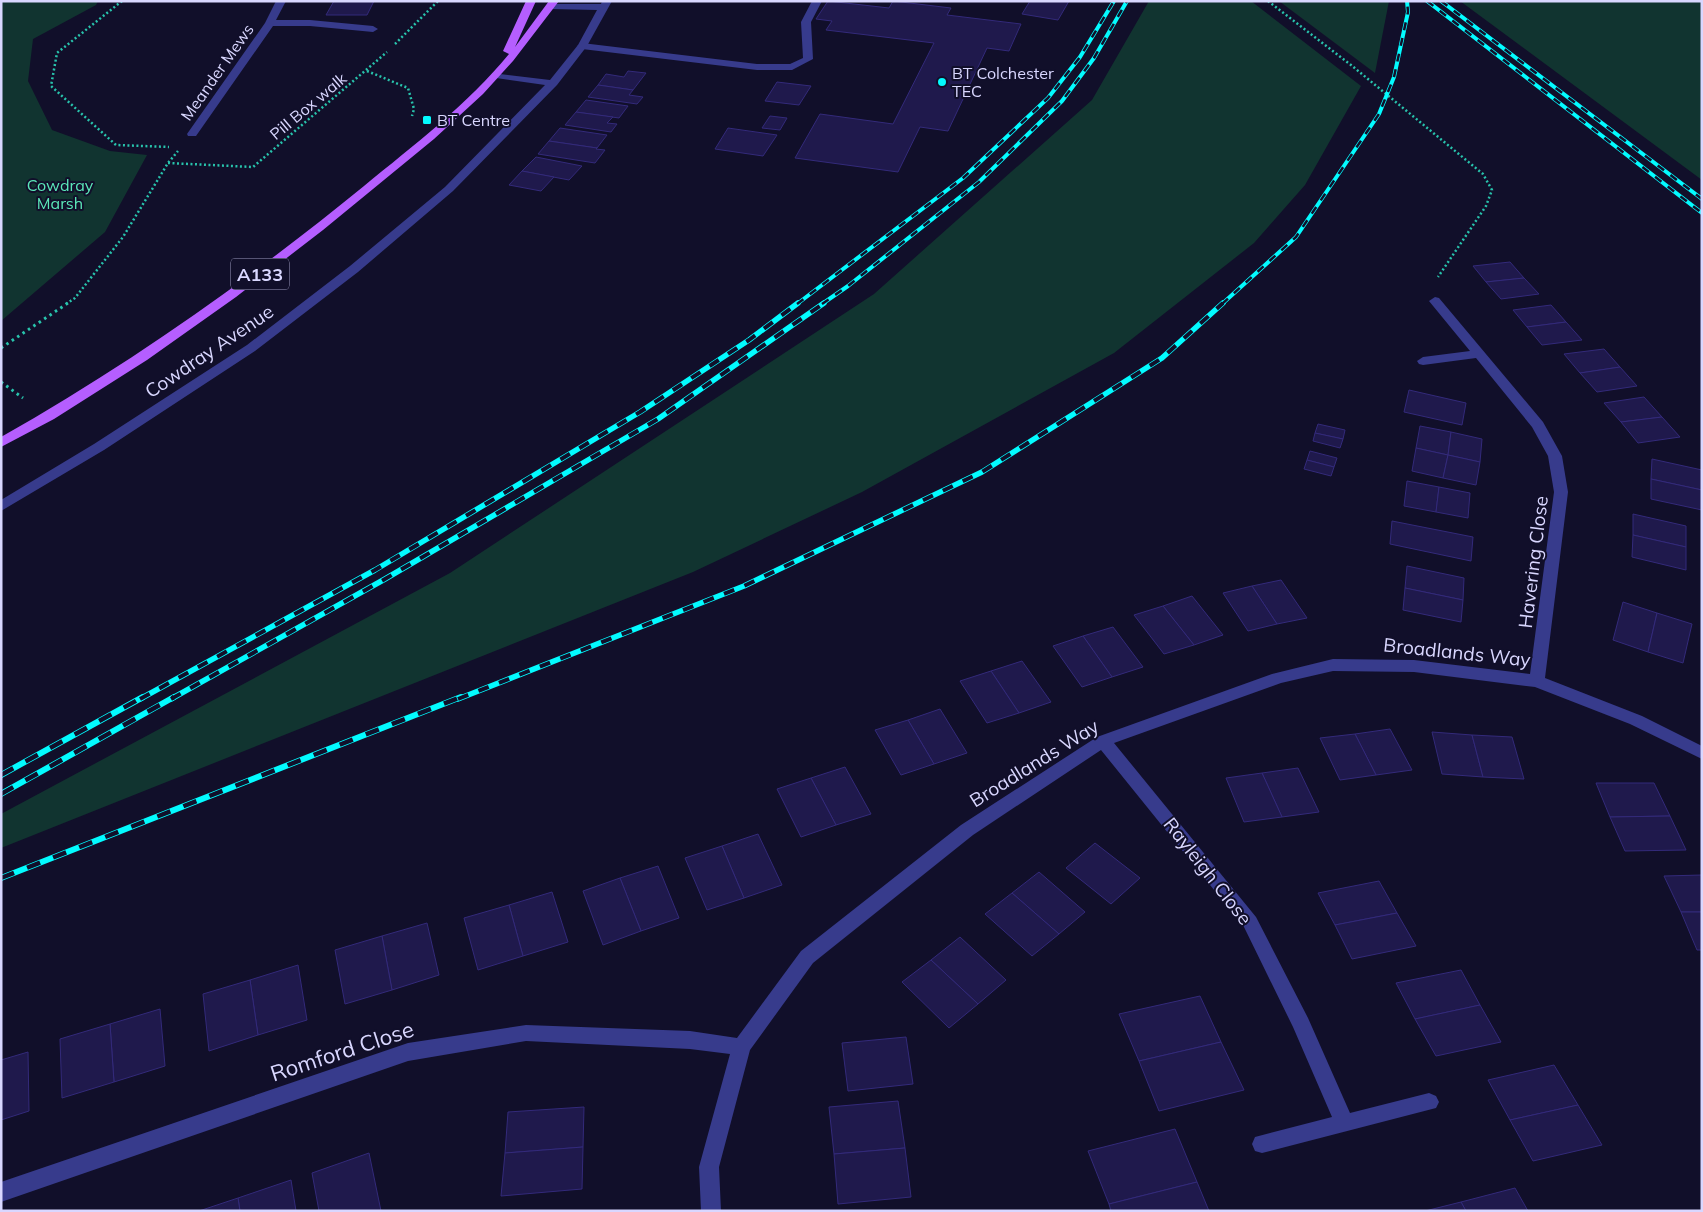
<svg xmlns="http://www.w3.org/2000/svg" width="1703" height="1212" font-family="Mulish,sans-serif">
<rect width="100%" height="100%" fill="#110f2a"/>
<!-- green -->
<g fill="#113430">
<polygon points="1,1 98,1 96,5 33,39 28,81 52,130 110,151 147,155 105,232 1,321"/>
<polygon points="1149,1 1251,1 1361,86 1305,185 1254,243 1114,353 862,492 693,572 1,848 1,814 450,573 874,294 1092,100"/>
<polygon points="1279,1 1389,1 1375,73"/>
<polygon points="1460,1 1702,1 1702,180"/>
</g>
<!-- building -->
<g fill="#1f194c" stroke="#332a7a">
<polygon points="334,1 374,1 367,15 326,15"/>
<polygon points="828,1 889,8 893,1 951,8 947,15 1021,24 1009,51 987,48 948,131 920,127 898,172 795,158 820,114 893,124 934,43 826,30 832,21 816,19"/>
<polygon points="1030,1 1069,1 1058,20 1022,14"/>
<polygon points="628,71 646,73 633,90 598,85 606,74 624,77"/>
<polygon points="777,82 811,86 799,105 765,101"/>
<polygon points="598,85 633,90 629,95 643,97 637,104 588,97"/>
<polygon points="586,100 628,106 619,118 576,112"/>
<polygon points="576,112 613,117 607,123 617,124 611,132 565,125"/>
<polygon points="770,116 787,118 780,130 762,128"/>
<polygon points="560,128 607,135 597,148 549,141"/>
<polygon points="728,128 777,135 763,156 715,149"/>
<polygon points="549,141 597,148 596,149 605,150 595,163 538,154"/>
<polygon points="536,157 582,166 569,180 522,171"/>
<polygon points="522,171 554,177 541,191 509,185"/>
<polygon points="1510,262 1524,278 1486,282 1473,266"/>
<polygon points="1524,278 1539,294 1501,299 1486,282"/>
<polygon points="1551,305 1566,322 1527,327 1513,310"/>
<polygon points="1566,322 1582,340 1542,345 1527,327"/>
<polygon points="1604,349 1620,367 1580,373 1564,354"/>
<polygon points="1620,367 1637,386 1597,392 1580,373"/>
<polygon points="1409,390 1466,403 1462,425 1404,412"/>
<polygon points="1644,397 1662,417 1621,422 1604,403"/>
<polygon points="1662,417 1680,437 1638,443 1621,422"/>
<polygon points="1318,424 1345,430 1343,439 1315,433"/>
<polygon points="1420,426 1451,432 1448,455 1416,448"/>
<polygon points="1451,432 1482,439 1480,462 1448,455"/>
<polygon points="1315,433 1343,439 1340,448 1313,441"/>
<polygon points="1416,448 1448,455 1443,478 1412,471"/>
<polygon points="1310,451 1337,458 1334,467 1307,460"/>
<polygon points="1448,455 1480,462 1476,485 1443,478"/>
<polygon points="1652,459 1702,470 1702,490 1651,479"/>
<polygon points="1307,460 1334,467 1331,476 1304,469"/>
<polygon points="1651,479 1702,490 1702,510 1651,499"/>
<polygon points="1407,481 1439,487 1436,512 1404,506"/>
<polygon points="1439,487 1470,493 1468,518 1436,512"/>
<polygon points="1633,514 1686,526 1686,547 1633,535"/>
<polygon points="1392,521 1473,537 1471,561 1390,544"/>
<polygon points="1633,535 1686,547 1686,570 1632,557"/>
<polygon points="1407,566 1464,578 1463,600 1405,588"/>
<polygon points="1281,580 1307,618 1277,624 1252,586"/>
<polygon points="1252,586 1277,624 1248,631 1223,593"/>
<polygon points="1405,588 1463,600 1461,622 1403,610"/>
<polygon points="1192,596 1223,635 1194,645 1163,606"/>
<polygon points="1623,602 1657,613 1648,652 1613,640"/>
<polygon points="1163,606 1194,645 1164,654 1134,615"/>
<polygon points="1657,613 1692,624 1683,663 1648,652"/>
<polygon points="1113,627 1143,667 1112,677 1083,636"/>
<polygon points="1083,636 1112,677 1082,687 1053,646"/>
<polygon points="1022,661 1051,702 1019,713 991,671"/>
<polygon points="991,671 1019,713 987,723 960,681"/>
<polygon points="940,709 967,753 934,764 908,720"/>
<polygon points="908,720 934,764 901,775 875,730"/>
<polygon points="1390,729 1412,770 1376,775 1355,734"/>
<polygon points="1432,732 1472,735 1483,777 1442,774"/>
<polygon points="1355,734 1376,775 1340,780 1320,738"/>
<polygon points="1472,735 1512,737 1524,779 1483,777"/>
<polygon points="845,767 871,814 836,825 811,778"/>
<polygon points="1298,768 1319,812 1282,817 1262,773"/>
<polygon points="1262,773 1282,817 1244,822 1226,778"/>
<polygon points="811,778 836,825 801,837 777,789"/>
<polygon points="1596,783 1654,783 1670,816 1610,817"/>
<polygon points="1670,816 1686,850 1625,851 1610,817"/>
<polygon points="758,834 782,885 744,898 722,846"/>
<polygon points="1095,843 1140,878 1111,904 1066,868"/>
<polygon points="722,846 744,898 707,910 685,858"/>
<polygon points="658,866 679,918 641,931 620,878"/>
<polygon points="1039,872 1085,912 1059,934 1012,893"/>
<polygon points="1702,875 1702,912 1681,912 1664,876"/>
<polygon points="620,878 641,931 603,945 583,891"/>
<polygon points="1379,881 1397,913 1335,925 1318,893"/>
<polygon points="552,892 568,942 523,956 509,905"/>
<polygon points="1012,893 1059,934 1032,956 985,914"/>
<polygon points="509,905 523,956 478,970 464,918"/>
<polygon points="1681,912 1702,912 1702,950 1697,950"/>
<polygon points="1397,913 1416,946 1352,959 1335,925"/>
<polygon points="427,923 439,975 392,990 382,936"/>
<polygon points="382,936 392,990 345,1004 335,950"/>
<polygon points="960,937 1006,980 978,1004 931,960"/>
<polygon points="931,960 978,1004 949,1028 902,982"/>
<polygon points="298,965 307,1020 258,1035 250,980"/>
<polygon points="1461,970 1480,1005 1415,1019 1396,983"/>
<polygon points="250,980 258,1035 209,1051 203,994"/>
<polygon points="1200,996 1221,1042 1139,1061 1119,1014"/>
<polygon points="1480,1005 1501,1042 1436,1056 1415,1019"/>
<polygon points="160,1009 165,1066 114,1082 110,1024"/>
<polygon points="110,1024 114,1082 62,1098 60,1039"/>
<polygon points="906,1037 913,1084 848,1091 842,1043"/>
<polygon points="1221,1042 1244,1090 1159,1111 1139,1061"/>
<polygon points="28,1052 29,1111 1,1120 1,1060"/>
<polygon points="1554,1065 1578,1105 1510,1120 1488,1080"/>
<polygon points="898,1101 905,1148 834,1154 829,1107"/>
<polygon points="1578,1105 1602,1145 1533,1161 1510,1120"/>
<polygon points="584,1107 583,1147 505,1153 508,1112"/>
<polygon points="1175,1129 1197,1182 1109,1204 1088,1151"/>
<polygon points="583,1147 582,1189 501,1196 505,1153"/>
<polygon points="905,1148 911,1197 838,1204 834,1154"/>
<polygon points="369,1153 381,1211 319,1211 312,1173"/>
<polygon points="291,1180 296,1211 240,1211 238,1198"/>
<polygon points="1197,1182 1209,1211 1111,1211 1109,1204"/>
<polygon points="1515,1188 1528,1211 1466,1211 1461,1202"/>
<polygon points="238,1198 240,1211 199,1211"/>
<polygon points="1461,1202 1466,1211 1425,1211"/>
</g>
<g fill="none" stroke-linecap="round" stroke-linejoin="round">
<!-- path-far1 -->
<g stroke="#28c3ac" stroke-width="2.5" stroke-dasharray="2 2.5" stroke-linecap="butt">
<polyline points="122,1 57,53 51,86 116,145 169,147"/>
<polyline points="1268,1 1351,65 1483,174 1492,190 1486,206 1438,277"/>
<polyline points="395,44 438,1"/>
<polyline points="367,71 408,88 414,109 412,116"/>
<polyline points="168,163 253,167 387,52"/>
<polyline points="66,304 75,298 123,237 168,163 178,151"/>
</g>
<!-- path -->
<g stroke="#28c3ac" stroke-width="3" stroke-dasharray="2.5 4" stroke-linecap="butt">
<polyline points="1,348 68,303"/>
<polyline points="1,382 23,398"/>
</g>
<!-- lane -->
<polygon fill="#373b8c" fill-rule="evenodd" points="812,1 822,1 811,22 813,59 792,70 757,70 582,49 577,46 582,43 757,64 790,64 803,58 801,22"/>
<!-- street -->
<g fill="#373b8c" fill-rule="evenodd">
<polygon points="276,1 286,1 276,20 310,20 373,26 378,29 373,32 310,26 273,26 196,136 188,136 187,134 265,23"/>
<polygon points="602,1 612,1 587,46 557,85 453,191 358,272 255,351 104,450 1,511 1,500 94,444 247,345 350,266 445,187 545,85 496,78 492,77 492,73 550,80 578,45 597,10 550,9 547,8 547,4 601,4"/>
<polygon points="1435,297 1439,298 1543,422 1562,456 1568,492 1545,678 1642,716 1702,746 1702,759 1630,724 1535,687 1414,672 1333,671 1281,683 1114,743 1256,917 1308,1018 1350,1113 1429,1093 1436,1096 1439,1102 1436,1108 1262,1153 1255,1151 1252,1144 1255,1137 1332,1117 1293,1027 1244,927 1101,750 973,835 813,963 750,1050 719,1167 721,1211 701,1211 699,1167 730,1054 690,1049 526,1041 408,1061 1,1202 1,1182 408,1043 526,1025 690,1031 737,1038 801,951 961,825 1097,737 1272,674 1333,659 1414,660 1530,674 1554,492 1548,456 1532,427 1476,358 1423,365 1419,364 1417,361 1423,357 1470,351 1429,301"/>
</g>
<!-- primary -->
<path fill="#b55eff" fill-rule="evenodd" d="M526,1H536L515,47L549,1H559L513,61L483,94L434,139L323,230L236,297L147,360L54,419L1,447V437C130,364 250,279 364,186C414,145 468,104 509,54L503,51Z"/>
<defs>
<g id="rail-far2">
<polyline points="1427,1 1702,213"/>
<polyline points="1441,1 1702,199"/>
<polyline points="797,304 963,178 1048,98 1080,57 1114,1"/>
<polyline points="822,304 848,286 979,182 1062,101 1094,58 1127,1"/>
<polyline points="1222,304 1296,237 1379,114 1394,77 1408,12 1407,1"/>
</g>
<g id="rail-far1">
<polyline points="140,699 375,570 640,412 749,340 798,303"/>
<polyline points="171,699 385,579 658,419 824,303"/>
<polyline points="458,699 744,586 982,472 1162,358 1223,303"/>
</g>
<g id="rail">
<polyline points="1,775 143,697"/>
<polyline points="1,794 174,697"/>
<polyline points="1,878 461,697"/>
</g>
</defs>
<!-- rail-far2 casing -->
<use href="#rail-far2" stroke="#03fbff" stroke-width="4"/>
<!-- rail-far1 casing -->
<use href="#rail-far1" stroke="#03fbff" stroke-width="5.5"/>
<!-- rail casing -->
<use href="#rail" stroke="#03fbff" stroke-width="6"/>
<!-- rail-far2 -->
<use href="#rail-far2" stroke="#110f2a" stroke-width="2.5" stroke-dasharray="8" stroke-linecap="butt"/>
<!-- rail-far1 -->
<use href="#rail-far1" stroke="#110f2a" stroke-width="4" stroke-dasharray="11" stroke-linecap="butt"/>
<!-- rail -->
<use href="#rail" stroke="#110f2a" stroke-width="4.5" stroke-dasharray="14" stroke-linecap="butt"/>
</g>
<!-- markers -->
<g fill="#03fbff" stroke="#110f2a" stroke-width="2">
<circle cx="942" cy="82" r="5"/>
<rect x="422" y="115" width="10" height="10" rx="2.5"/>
</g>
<g text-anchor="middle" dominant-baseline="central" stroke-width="4" stroke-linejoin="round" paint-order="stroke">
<!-- far-street labels -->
<g font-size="16" fill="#d9d7ff" stroke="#110f2a">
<text transform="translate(217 72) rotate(-55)">Meander Mews</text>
<text transform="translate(308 106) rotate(-40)">Pill Box walk</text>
</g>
<!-- far-poi labels -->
<g font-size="16" fill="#d9d7ff" stroke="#110f2a" text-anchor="start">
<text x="952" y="73">BT Colchester<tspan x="952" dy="18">TEC</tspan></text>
<text x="437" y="120">BT Centre</text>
</g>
<!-- far-park labels -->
<g font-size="16" fill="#5be8b9" stroke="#110f2a">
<text x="60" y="185">Cowdray<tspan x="60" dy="18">Marsh</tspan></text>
</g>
<!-- shield labels -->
<rect fill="#110f2a" stroke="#9d9bbf" stroke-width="1" x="231" y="258.5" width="58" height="31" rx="4"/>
<g font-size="18" font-weight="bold" fill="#d9d7ff">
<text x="260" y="274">A133</text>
</g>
<!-- street labels -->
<g font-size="19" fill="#d9d7ff" stroke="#110f2a">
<text transform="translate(209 351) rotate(-34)">Cowdray Avenue</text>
<text transform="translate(1533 562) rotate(-83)">Havering Close</text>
<text transform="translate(1457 652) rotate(6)">Broadlands Way</text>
<text transform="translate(1034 763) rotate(-32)">Broadlands Way</text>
<text transform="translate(1208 871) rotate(52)">Rayleigh Close</text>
</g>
<!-- near-street labels -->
<g font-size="22" fill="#d9d7ff" stroke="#110f2a">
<text transform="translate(342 1051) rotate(-18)">Romford Close</text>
</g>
</g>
<!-- border -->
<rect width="1703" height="1212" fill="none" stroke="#d9d7ff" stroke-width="5"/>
</svg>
